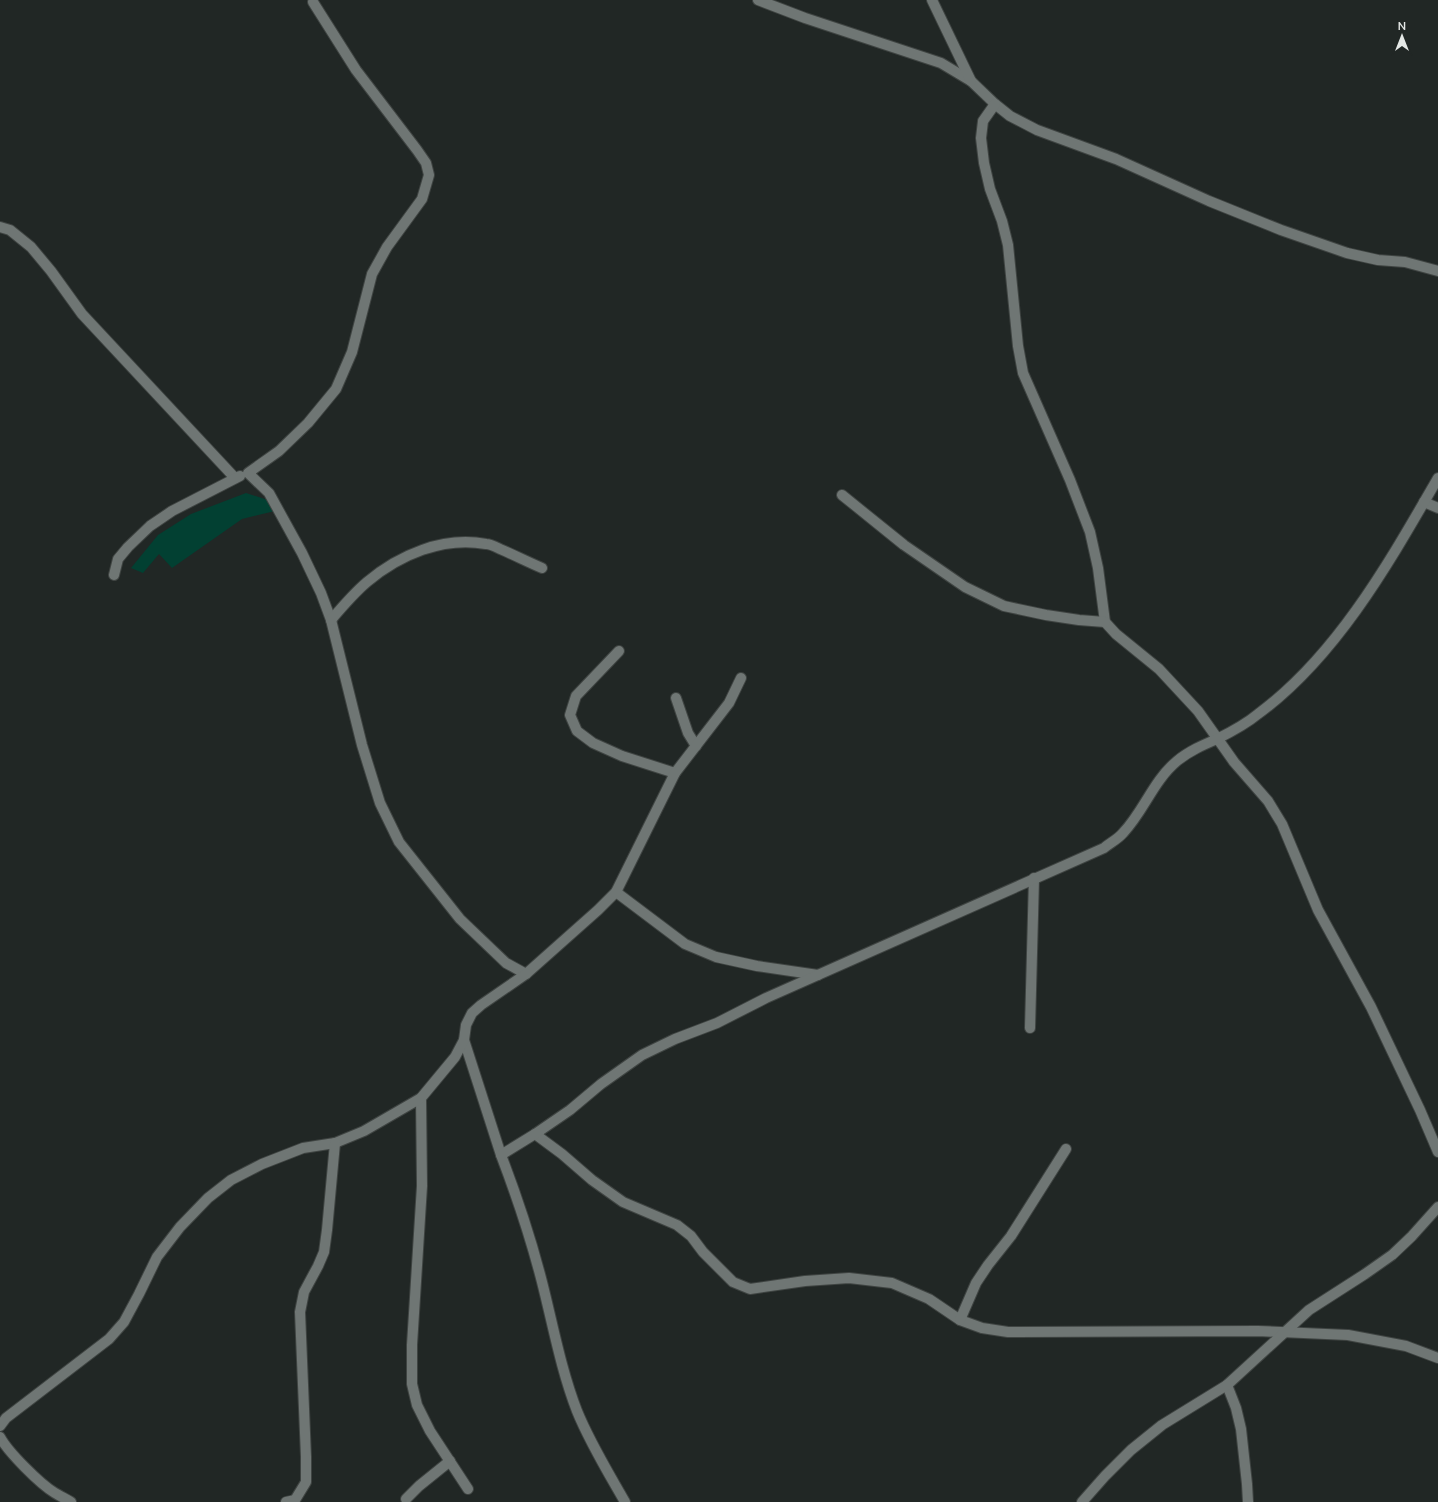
<svg xmlns="http://www.w3.org/2000/svg" width="1438" height="1502" font-family="Mulish,sans-serif">
<rect width="100%" height="100%" fill="#212725"/>
<!-- green -->
<polygon fill="#024032" points="246,493 271,501 275,511 242,519 172,568 159,554 143,573 131,568 158,535 191,514"/>
<g fill="none" stroke-linecap="round" stroke-linejoin="round">
<defs>
<g id="minor">
<polyline points="758,0 805,18 941,63 971,81 995,104 1010,116 1037,130 1116,159 1209,201 1281,230 1347,253 1378,260 1405,262 1438,271"/>
<polyline points="932,0 971,81"/>
<polyline points="313,2 356,70 417,150 426,163 429,175 422,199 387,247 372,274 352,352 336,389 308,423 279,451 248,473 269,493 302,553 321,593 331,620 362,745 380,803 399,842 460,919 506,963 526,974"/>
<polyline points="995,104 983,121 981,138 984,163 990,189 1002,221 1008,245 1018,346 1023,373 1070,480 1090,532 1098,568 1105,622 1116,634 1159,669 1198,711 1234,762 1268,801 1282,824 1318,910 1371,1007 1420,1110 1438,1152"/>
<polyline points="0,227 10,230 31,247 51,271 82,314 235,478"/>
<polyline points="842,495 904,545 965,587 1004,606 1046,615 1079,620 1105,622"/>
<polyline points="1424,502 1438,508"/>
<polyline points="114,575 118,559 128,547 150,526 172,511 240,476"/>
<path d="M331,620C342,607 354,593 367,582C399,555 443,536 486,544C491,544 496,547 500,549C514,555 528,562 542,568"/>
<polyline points="619,651 576,696 570,715 577,731 593,743 622,756 675,773"/>
<polyline points="676,698 688,733 696,746"/>
<polyline points="616,892 685,944 716,957 757,966 818,975"/>
<polyline points="1030,1028 1034,878"/>
<polyline points="464,1040 501,1155"/>
<polyline points="421,1098 422,1186 412,1345 412,1384 417,1405 430,1431 468,1489"/>
<polyline points="535,1134 562,1154 592,1180 623,1202 677,1225 691,1236 703,1252 733,1282 750,1289 805,1281 849,1278 892,1283 929,1299 960,1320 982,1328 1008,1332 1258,1331 1348,1335 1406,1346 1438,1358"/>
<polyline points="960,1320 976,1283 988,1265 1011,1236 1066,1149"/>
<polyline points="1227,1385 1236,1408 1241,1429 1247,1484 1248,1502"/>
<polyline points="0,1426 6,1418 109,1339 124,1322 139,1294 157,1257 180,1227 208,1198 231,1180 262,1164 303,1148 335,1143 364,1131 421,1098 455,1057 464,1040 466,1025 472,1013 481,1005 526,974 598,910 616,892 675,773 729,703 741,678"/>
<path d="M0,1437C8,1452 40,1484 55,1493C60,1496 66,1499 71,1502"/>
<polyline points="406,1499 419,1486 450,1461"/>
<polyline points="286,1502 295,1500 306,1482 306,1457 300,1312 304,1292 318,1266 324,1252 327,1230 335,1143"/>
<path d="M625,1502C608,1472 590,1443 577,1411C561,1370 553,1325 542,1282C531,1239 517,1197 501,1155L535,1134L570,1110L601,1084L642,1055L675,1039L717,1023L766,998L1104,848C1110,843 1118,839 1123,833C1144,811 1153,781 1177,761C1189,751 1203,745 1217,739C1231,732 1246,724 1258,714C1337,656 1390,561 1438,478"/>
<polyline points="1082,1502 1105,1476 1131,1450 1162,1425 1227,1385 1309,1310 1365,1274 1392,1255 1412,1236 1438,1207"/>
</g>
</defs>
<!-- minor casing -->
<use href="#minor" stroke="#3f4442" stroke-width="12"/>
<!-- minor -->
<use href="#minor" stroke="#6f7674" stroke-width="10"/>
</g>
<!-- north arrow -->
<g transform="translate(1402 36)" stroke="#212725" stroke-width="3" paint-order="stroke">
<path d="M0-3L7 15L0 10L-7 15Z" fill="#e4e8e6"/>
<text y="-6" font-size="11" font-weight="bold" text-anchor="middle" fill="#e4e8e6">N</text>
</g>
</svg>
